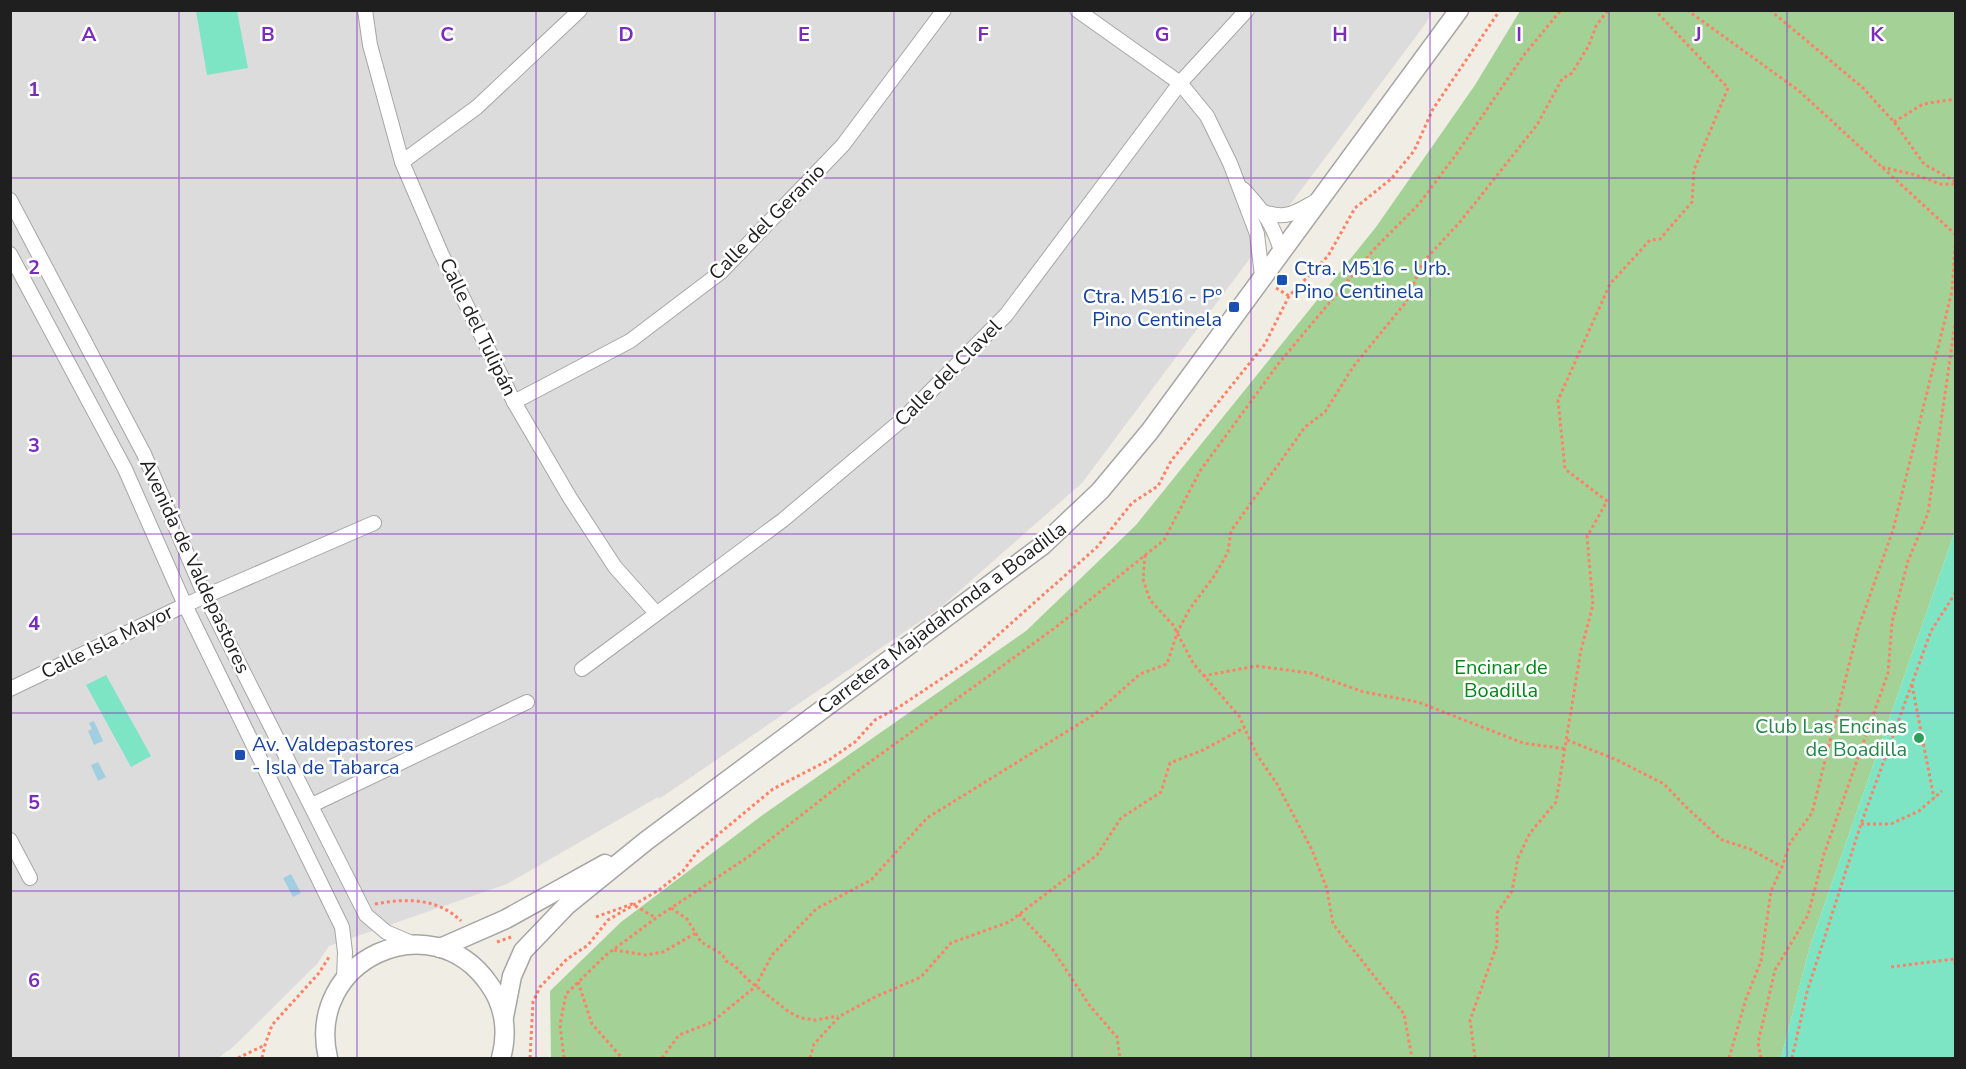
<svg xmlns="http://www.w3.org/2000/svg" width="1966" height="1069" font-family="'Nunito Sans',sans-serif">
<rect width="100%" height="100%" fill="#f0ede4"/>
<!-- residential -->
<polygon fill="#dddcdc" points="10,11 1432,11 1426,23 1082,483 941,607 659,799 658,797 507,884 329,946 317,964 233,1047 218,1058 11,1058"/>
<!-- forest -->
<polygon fill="#a4d296" points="1520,11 1955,11 1955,531 1810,946 1781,1058 551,1058 550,991 621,922 764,814 1026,631 1136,525 1376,227 1475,85"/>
<!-- pitch -->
<g fill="#7de5c4">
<polygon points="196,11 237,11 248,68 207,75"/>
<polygon points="1955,531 1955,1058 1781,1058 1810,946"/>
<polygon points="106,675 151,756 131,767 86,685"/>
</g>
<!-- water -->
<g fill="#a2cee1">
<polygon points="94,721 103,741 94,745 88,731 92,729 89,723"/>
<polygon points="98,762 106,777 98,781 91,765"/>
<polygon points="291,874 301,893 293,897 283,878"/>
</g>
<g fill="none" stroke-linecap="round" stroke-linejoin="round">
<defs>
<g id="minor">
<polyline points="365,10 370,45 402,162 441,253 514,402 570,498 615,567 656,613"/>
<polyline points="1077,10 1180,83 1207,116 1230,163 1257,234 1262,276"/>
<polyline points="402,162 477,107 580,10"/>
<path d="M1243,189C1264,212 1273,223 1282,254"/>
<polyline points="10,200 144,454 205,596 366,915 386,932 414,944"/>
<path d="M1264,212C1287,220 1296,212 1316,201"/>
<polyline points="10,254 125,469 185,605 342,927 345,952 344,978"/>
<polyline points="514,402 630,341 721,272 843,145 944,10"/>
<polyline points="582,669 783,520 903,419 1006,315 1180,83 1247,10"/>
<polyline points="10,689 185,605 374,523"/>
<polyline points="312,805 527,702"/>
<polyline points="10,840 30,878"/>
</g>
<g id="tertiary">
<polyline points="440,948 506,919 605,864"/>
<polyline points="504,1017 512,976 523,951 567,905 646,841 1043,545 1100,491 1150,431 1459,10"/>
<path d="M328,1058C305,960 431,901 489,984C505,1006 508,1033 501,1058"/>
</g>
</defs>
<!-- minor casing -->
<use href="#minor" stroke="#a6a6a6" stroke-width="16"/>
<!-- tertiary casing -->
<use href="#tertiary" stroke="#a6a6a6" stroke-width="21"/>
<!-- path -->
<g stroke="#ff8167" stroke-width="3" stroke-dasharray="3 3" stroke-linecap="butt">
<polyline points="1687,10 1798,90 1956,235"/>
<polyline points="1770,10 1863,88 1894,122 1924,164 1956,182"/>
<polyline points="1894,122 1923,104 1956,99"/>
<polyline points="1882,167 1916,175 1940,184 1956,184"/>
<polyline points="1276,288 1289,296"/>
<polyline points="1145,555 1143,579 1150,600 1173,625 1193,663 1239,716 1257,755 1277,784 1312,850 1327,889 1333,924 1404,1014 1412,1058"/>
<polyline points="1203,676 1256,666 1310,673 1364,692 1418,702 1523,743 1566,749"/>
<polyline points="1912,685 1934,798"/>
<polyline points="1567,740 1617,760 1664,784 1687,808 1722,840 1750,849 1782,867"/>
<polyline points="1861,824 1891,824 1919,811 1942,791"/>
<path d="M375,904C406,898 438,898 461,921"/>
<polyline points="671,908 687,919 701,942 722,954 726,961 735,966 747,979 789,1012 801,1018 816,1020 838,1016"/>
<polyline points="1019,914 1053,950 1090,1006 1117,1037 1120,1058"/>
<polyline points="596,917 632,904 656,918"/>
<polyline points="497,942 514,936"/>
<polyline points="614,950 646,955 663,952 696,933"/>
<polyline points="1891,967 1954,959 1956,968"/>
<polyline points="578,982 592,1024 622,1058"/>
<polyline points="238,1058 265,1045"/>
<polyline points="262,1058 265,1045 272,1025 319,973 329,957"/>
<polyline points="530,1058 533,1002 540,987 567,959 588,945 608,920 659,890 683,871 697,852 773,789 829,760 855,742 875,720 899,707 971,659 1097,547 1132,503 1158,486 1171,461 1265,344 1289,296 1328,256 1355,208 1391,179 1414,151 1433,109 1500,10"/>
<polyline points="564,1058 560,1025 566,994 606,955 656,918 748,857 859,770 1056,627 1164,540 1200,471 1279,363 1376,247 1419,204 1455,156 1524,55 1561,10"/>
<polyline points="662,1058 679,1035 712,1022 755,987 772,955 816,909 871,880 927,818 1095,714 1140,674 1167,664 1177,633 1189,610 1215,575 1228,552 1231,531 1305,427 1325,412 1353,367 1406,302 1423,262 1460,222 1537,125 1562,79 1572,73 1589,45 1596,26 1608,10"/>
<polyline points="810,1058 814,1044 840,1016 875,997 921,977 951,943 1009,922 1097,855 1121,818 1161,792 1170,763 1203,750 1244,728"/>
<polyline points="1475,1058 1470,1020 1497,945 1497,913 1512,891 1518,858 1530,833 1556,802 1581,650 1593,605 1587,537 1607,501 1565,469 1558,400 1610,284 1650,240 1660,239 1692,202 1694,170 1728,88 1655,10"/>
<polyline points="1729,1058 1746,999 1761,961 1771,891 1782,867 1790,843 1812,813 1858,629 1893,530 1952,291 1956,232"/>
<polyline points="1761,1058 1758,1043 1775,970 1808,915 1824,854 1888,673 1892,622 1908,561 1928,513 1956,317"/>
<polyline points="1792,1058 1807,992 1861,824 1931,631 1956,592"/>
</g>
<!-- minor -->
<use href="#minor" stroke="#fff" stroke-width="14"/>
<!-- tertiary -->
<use href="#tertiary" stroke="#fff" stroke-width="18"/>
</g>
<!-- grid -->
<path fill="none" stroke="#7b2cbf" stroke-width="1.5" stroke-opacity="0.55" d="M179,10V1058M357,10V1058M536,10V1058M715,10V1058M894,10V1058M1072,10V1058M1251,10V1058M1430,10V1058M1609,10V1058M1787,10V1058M10,178H1956M10,356H1956M10,534H1956M10,713H1956M10,891H1956"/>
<!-- markers -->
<g fill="#1a4fb4" stroke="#fff" stroke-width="2">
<rect x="1276" y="274" width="12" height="12" rx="3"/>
<rect x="1228" y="301" width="12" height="12" rx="3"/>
<rect x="234" y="749" width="12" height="12" rx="3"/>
</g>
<circle fill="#2e9e5b" stroke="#fff" stroke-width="2" cx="1919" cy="738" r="6"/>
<g text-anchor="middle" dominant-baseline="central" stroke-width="5" stroke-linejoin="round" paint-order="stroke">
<!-- street labels -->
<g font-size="20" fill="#1f1f1f" stroke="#fff">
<text transform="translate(767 222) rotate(-45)">Calle del Geranio</text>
<text transform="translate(478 327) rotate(64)">Calle del Tulipán</text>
<text transform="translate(948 373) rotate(-45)">Calle del Clavel</text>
<text transform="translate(195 566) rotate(65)">Avenida de Valdepastores</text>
<text transform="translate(942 618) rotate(-37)">Carretera Majadahonda a Boadilla</text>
<text transform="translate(107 642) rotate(-26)">Calle Isla Mayor</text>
</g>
<!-- transit labels -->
<g font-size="20" fill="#164399" stroke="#fff" text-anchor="start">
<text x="1294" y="268">Ctra. M516 - Urb.<tspan x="1294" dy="23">Pino Centinela</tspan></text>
<text x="1222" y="296" text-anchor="end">Ctra. M516 - Pº<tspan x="1222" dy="23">Pino Centinela</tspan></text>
<text x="252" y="744">Av. Valdepastores<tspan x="252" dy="23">- Isla de Tabarca</tspan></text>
</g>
<!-- park labels -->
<g font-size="20" fill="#048618" stroke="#fff">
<text x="1501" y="667">Encinar de<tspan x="1501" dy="23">Boadilla</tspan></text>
</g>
<!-- leisure labels -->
<g font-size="20" fill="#27864d" stroke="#fff" text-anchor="end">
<text x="1907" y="726">Club Las Encinas<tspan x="1907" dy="23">de Boadilla</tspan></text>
</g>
</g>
<g font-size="20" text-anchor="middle" font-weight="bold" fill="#7b2cbf" stroke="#fff" stroke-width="5" stroke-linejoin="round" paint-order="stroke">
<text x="89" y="41">A</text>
<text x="268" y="41">B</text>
<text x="447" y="41">C</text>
<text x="626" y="41">D</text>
<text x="804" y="41">E</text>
<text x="983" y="41">F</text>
<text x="1162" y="41">G</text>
<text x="1340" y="41">H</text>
<text x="1519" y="41">I</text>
<text x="1698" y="41">J</text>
<text x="1877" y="41">K</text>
<text x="34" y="96">1</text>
<text x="34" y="274">2</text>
<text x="34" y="452">3</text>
<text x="34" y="630">4</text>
<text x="34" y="809">5</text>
<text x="34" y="987">6</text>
</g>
<!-- border -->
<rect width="1966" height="1069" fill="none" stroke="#1f1f1f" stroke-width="24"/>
</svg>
